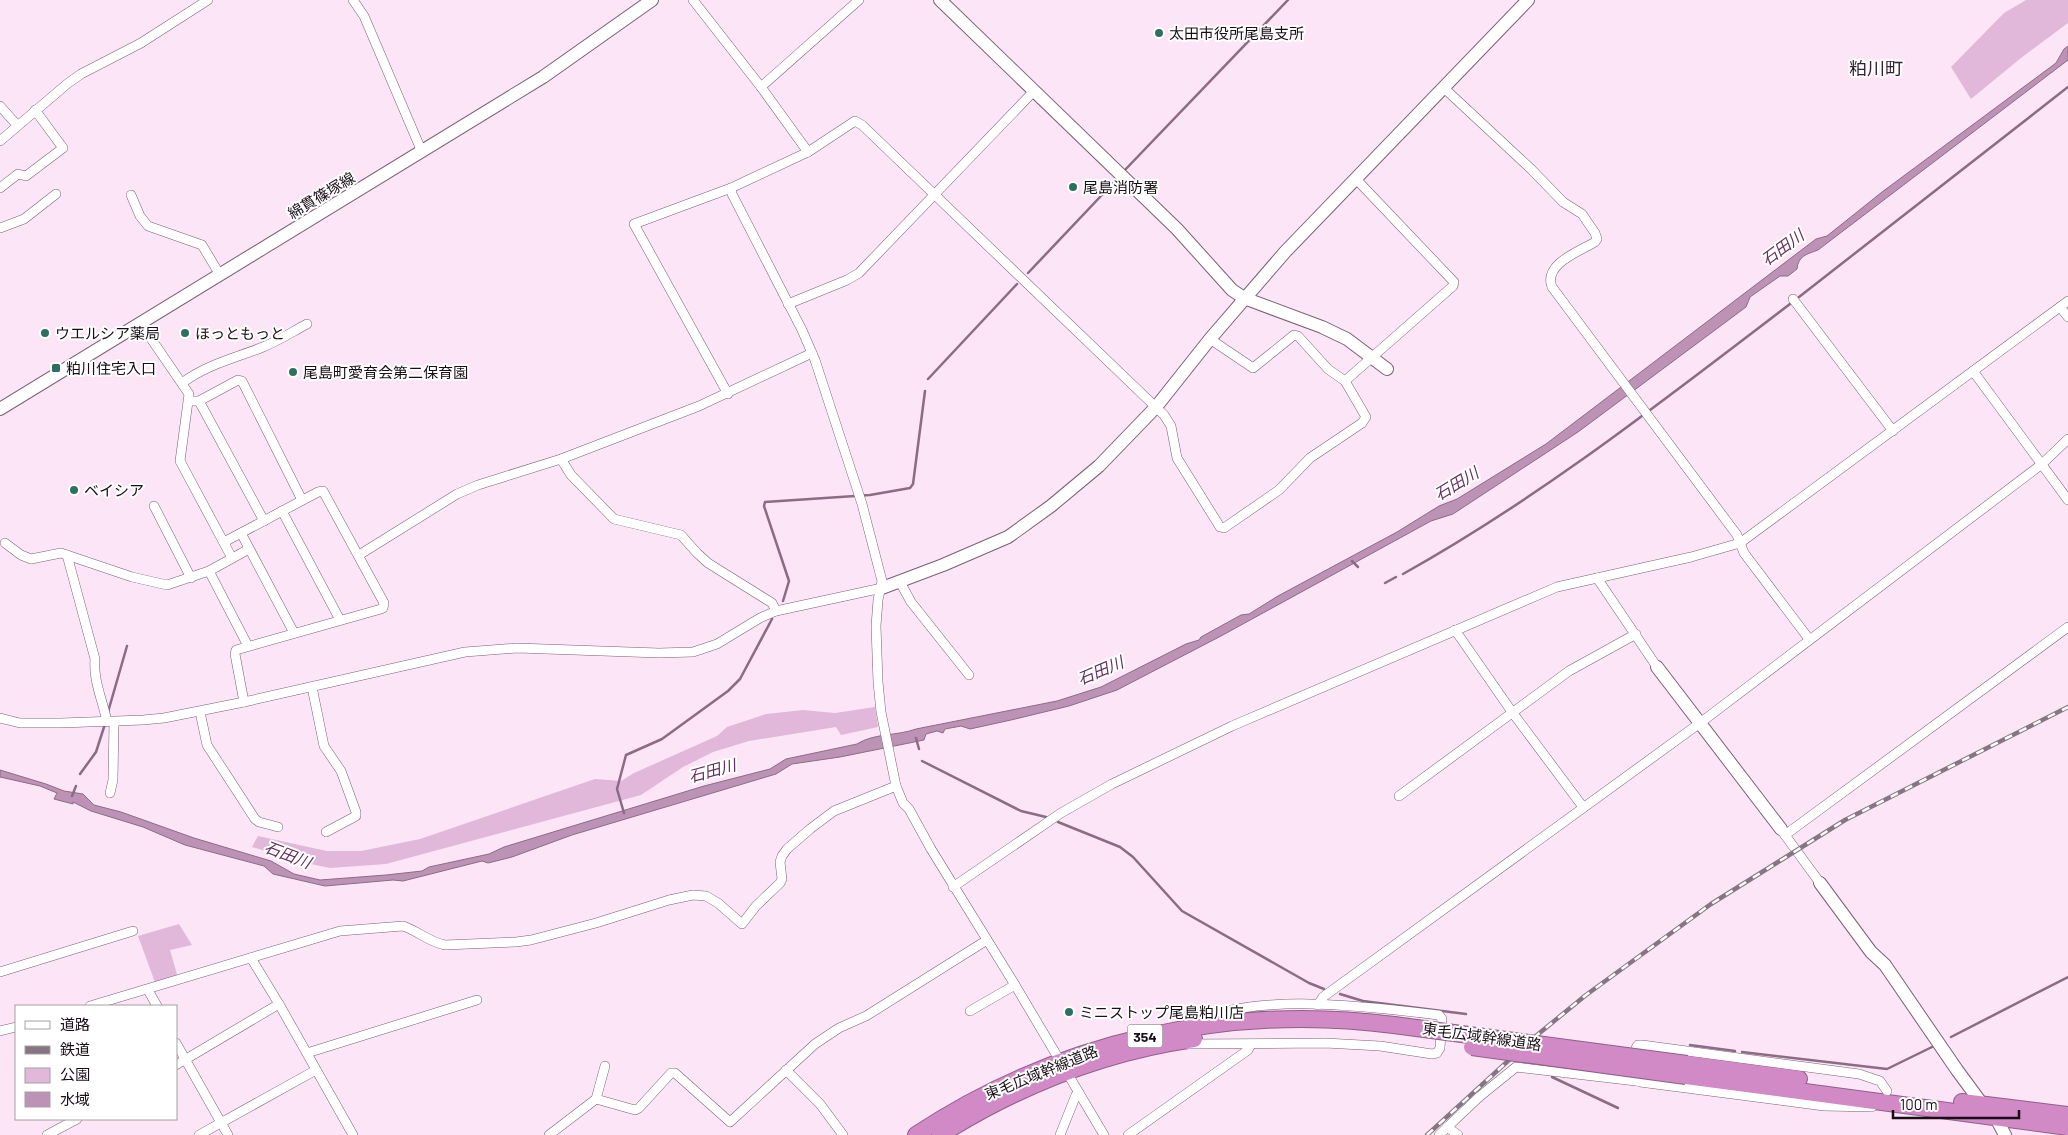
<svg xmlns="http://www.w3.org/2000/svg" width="2068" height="1135" font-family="Barlow,'Noto Sans JP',sans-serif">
<rect width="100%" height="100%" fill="#fce5f7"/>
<!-- green -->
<g fill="#e1b8da">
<polygon points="2026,0 2068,0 2068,23 2021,58 1971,99 1951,67 2004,13"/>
<polygon points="875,707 878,727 841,735 836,727 749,741 713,752 683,767 641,795 386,864 330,868 306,863 252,847 258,836 327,851 361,851 420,839 595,779 621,781 634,773 717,736 727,727 766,714 803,710 835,713"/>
<polygon points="179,924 192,945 170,950 178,978 156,985 138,936"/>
</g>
<!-- water -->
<path fill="#bd93b5" stroke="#8c6b85" d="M2068,46V60L1818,250C1807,254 1798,256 1797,269L1788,276H1780L1750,297L1746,307L1578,432L1453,514L1431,521L1221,636L1117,690L1069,706L1011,720L970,729L961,726L945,729L943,733L937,731L926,734L924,740L840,757L792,764L776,774L572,835L512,857L488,863L482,861L403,881L393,880L325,886L273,874L264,866L185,845L143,827L91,811L73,802V804L54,799L57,793L40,786L0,777V770L46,784L64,791L83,794L94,805L121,812L194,838L271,861L294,874L320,880L386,875L422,871L429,867L489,854L504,847L704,786L770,769L786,759L857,744C874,733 897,736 916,729L1057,701L1101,687L1186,644L1199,640L1201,637L1241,615L1249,614L1278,596L1397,532L1439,506L1457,499L1546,444L1816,239L1827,236L1882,192L2056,63L2064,49Z"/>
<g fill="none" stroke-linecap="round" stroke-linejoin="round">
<!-- stream -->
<g stroke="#8c6b85" stroke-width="2.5">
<polyline points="1123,172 1288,0"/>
<polyline points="1028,273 1118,178"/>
<polyline points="1799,297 2068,87"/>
<polyline points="928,379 1017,284"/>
<polyline points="1352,561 1358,567"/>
<path d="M1403,574C1541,497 1664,400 1790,304"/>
<polyline points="1385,583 1396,577"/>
<polyline points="783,601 789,581 764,506 765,502 870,495 910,488 913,484 925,391"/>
<polyline points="108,712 127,646"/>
<polyline points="916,738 919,749"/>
<polyline points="922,761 1021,811 1046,817"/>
<polyline points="80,774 96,752 105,724"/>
<polyline points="72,796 76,786"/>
<polyline points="624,813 617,789 626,755 662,739 728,691 740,679 772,619"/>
<polyline points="1058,822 1120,847 1133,857 1182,911 1309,983 1324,989"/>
<polyline points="1340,994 1363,1001 1466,1014"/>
<polyline points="1951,1037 2068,977"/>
<polyline points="1690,1045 1735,1051"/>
<polyline points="1742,1052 1887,1069 1932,1047"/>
<polyline points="1552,1077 1618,1108"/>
</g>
<defs>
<g id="street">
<polyline points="353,0 364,16 422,152"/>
<polyline points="693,0 761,87 808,152"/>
<polyline points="761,87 859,0"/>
<path d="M1444,88L1531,169L1563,202L1582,214L1595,233L1597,239L1595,242C1580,251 1543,264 1552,287L1737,535L1744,553L1809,639"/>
<polyline points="0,106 17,125"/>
<polyline points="0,141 67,84 81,74 141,43 208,0"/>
<polyline points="0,188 18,174 26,176 63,148 35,110"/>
<polyline points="131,195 140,216 148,226 202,245 220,275"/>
<polyline points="0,228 24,219 56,194"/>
<polyline points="1793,299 1893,431"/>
<polyline points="788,304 847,280 859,273 1034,91"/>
<polyline points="2060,307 2068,317"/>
<polyline points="141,324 189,394 180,461 232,558"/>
<polyline points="1973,371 2068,500"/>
<polyline points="1345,381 1453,286 1454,282 1356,179"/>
<path d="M182,383C208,364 233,359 263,347C278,341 292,332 307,324"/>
<polyline points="728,394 634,224 731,188"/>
<polyline points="189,401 199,401 238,380 242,381 302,500"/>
<polyline points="199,401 264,521"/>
<polyline points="561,459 571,475 614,519 681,535 697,553 708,563 772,603 776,611"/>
<polyline points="154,506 191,578"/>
<polyline points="282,511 340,620"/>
<polyline points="241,533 294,633"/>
<polyline points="224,542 318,492 323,491 384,603 383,608 381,609 236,650 235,654 244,702"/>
<polyline points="5,543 21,555 31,559 61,553 132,577 167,585 209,571 249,549"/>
<path d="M67,555L95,659C93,681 103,701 107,722"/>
<polyline points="359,555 457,494 478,485 561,459 699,406 812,353"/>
<polyline points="209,571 248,646"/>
<polyline points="1597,578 1657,667"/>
<polyline points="900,582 911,602 969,675"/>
<polyline points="1455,630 1512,712 1583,807"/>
<polyline points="312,687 324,746 341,771 356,812 356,816 326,832"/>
<polyline points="200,712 207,745 255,819 259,822 278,827"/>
<polyline points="0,718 20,723 61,723 143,720 164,718 244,702 465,652 517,648 659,653 693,652 717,644 760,618 776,611 882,588"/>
<polyline points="110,793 113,780 114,722"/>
<polyline points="1399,796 1569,671 1636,634"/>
<polyline points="1782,831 1820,883"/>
<polyline points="1785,835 2068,627"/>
<polyline points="953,887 1061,813 1112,784 1232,726 1557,587 1691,557 1740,543 2068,301"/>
<polyline points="251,958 279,1004 353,1135"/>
<polyline points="0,972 133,931"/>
<polyline points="148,990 157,1006"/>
<polyline points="1318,1005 1323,997 1700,723 2042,464 2068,439"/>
<path d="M90,1006L340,931L403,926C418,931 429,942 445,945L516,942L531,940L596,923L669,900L693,895L706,896L718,903L742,924L756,906L780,883L782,879L780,862L782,856L787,849L810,829L834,811L896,786"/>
<polyline points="970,1011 1015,985"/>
<polyline points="0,1031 16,1027"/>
<polyline points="176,1043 228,1135"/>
<path d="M1188,1044L1325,1043L1380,1046L1432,1054L1437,1053L1440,1048L1442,1019L1439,1015C1373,1007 1253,991 1195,1023"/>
<polyline points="307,1053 477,1000"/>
<polyline points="176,1065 279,1004"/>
<polyline points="786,1070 820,1104 843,1135"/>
<polyline points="596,1099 635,1110 639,1108 671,1073 675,1073 730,1122 815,1044 839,1028 866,1016 987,940"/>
<polyline points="1872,1107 1824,1106 1640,1082 1633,1079 1631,1072 1636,1048 1638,1045 1642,1045 1859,1074 1880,1081 1887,1091"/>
<polyline points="1447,1127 1458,1135"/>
<polyline points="47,1135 77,1119"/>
<polyline points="199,1135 316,1070"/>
<polyline points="549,1135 596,1099 605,1066"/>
<polyline points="1060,1135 1076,1095 1079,1093"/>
<polyline points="1104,1135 1015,985 931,849 909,809 903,803 896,786 881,712 878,682 876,626 878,600 882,581 862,504 815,360 802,330 732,194 731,188 808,152 855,121 862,125 1164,415 1171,426 1177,458 1220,527 1224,528 1279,490 1310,458 1362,423 1366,417 1345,381 1328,369 1298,336 1294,335 1253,368 1210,339"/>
<polyline points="1128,1135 1248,1050 1251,1044"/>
<polyline points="1439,1135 1479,1097 1516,1067 1636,1081"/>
</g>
<g id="secondary">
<polyline points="940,0 1177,229 1232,290 1244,298 1322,327 1347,339 1387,369"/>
<polyline points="0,409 543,77 652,0"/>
<polyline points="882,588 943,565 1008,537 1051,506 1099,466 1156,407 1210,339 1285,252 1528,0"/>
<polyline points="1657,667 1781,829"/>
<polyline points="1820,883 1871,952 1885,965 1957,1070 1982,1104 1996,1118 2005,1135"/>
</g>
<g id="highway">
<polyline points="1687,1064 1799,1079"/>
<polyline points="1686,1076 2068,1127"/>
<polyline points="1962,1102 2068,1115"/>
<path d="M916,1135C1056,1042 1227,1003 1394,1025"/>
<path d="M940,1135C1018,1086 1103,1052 1194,1039"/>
</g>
</defs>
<!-- street casing -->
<use href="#street" stroke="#796174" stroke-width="10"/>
<!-- secondary casing -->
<use href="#secondary" stroke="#796174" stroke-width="14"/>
<!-- highway casing -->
<use href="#highway" stroke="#905f88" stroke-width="18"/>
<!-- street -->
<use href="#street" stroke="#fff" stroke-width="9"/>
<!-- secondary -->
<use href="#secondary" stroke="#fff" stroke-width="12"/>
<!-- highway -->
<use href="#highway" stroke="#d18ac6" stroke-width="16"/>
<defs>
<polyline id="rail" points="1427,1135 1531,1040 1586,995 1711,904 1845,820 2068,707"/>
</defs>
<!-- rail casing -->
<use href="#rail" stroke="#867582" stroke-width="4.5"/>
<!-- rail -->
<use href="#rail" stroke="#fff" stroke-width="2.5" stroke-dasharray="8" stroke-linecap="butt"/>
<defs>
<g id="highway-bridge">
<polyline points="1394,1025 1687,1064"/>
<polyline points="1472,1047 1686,1076"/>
</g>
</defs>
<!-- highway-bridge casing -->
<use href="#highway-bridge" stroke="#905f88" stroke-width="18" stroke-linecap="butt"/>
<!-- highway-bridge -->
<use href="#highway-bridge" stroke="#d18ac6" stroke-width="16"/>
</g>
<!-- markers -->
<g fill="#2b7063" stroke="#fff" stroke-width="2">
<circle cx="1159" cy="33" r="5"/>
<circle cx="1073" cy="187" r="5"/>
<circle cx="45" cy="333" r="5"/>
<circle cx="185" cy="333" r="5"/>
<rect x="51" y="363" width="10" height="10" rx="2.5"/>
<circle cx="293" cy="372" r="5"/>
<circle cx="74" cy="490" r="5"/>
<circle cx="1069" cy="1012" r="5"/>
</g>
<g text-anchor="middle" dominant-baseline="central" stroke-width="4" stroke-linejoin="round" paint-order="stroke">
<!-- shield labels -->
<rect fill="#fff" stroke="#5d565c" stroke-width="1" x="1127.5" y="1024.5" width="35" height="23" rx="4"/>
<g font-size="14" font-weight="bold" fill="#180e16">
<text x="1145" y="1036">354</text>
</g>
<!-- poi labels -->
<g font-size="15" fill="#180e16" stroke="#fff" text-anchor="start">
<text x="1169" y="33">太田市役所尾島支所</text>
<text x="1083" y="187">尾島消防署</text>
<text x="55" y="333">ウエルシア薬局</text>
<text x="195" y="333">ほっともっと</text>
<text x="66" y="368">粕川住宅入口</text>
<text x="303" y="372">尾島町愛育会第二保育園</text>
<text x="84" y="490">ベイシア</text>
<text x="1079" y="1012">ミニストップ尾島粕川店</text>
</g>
<!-- street labels -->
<g font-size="15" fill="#180e16" stroke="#fff">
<text transform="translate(321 195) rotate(-31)">綿貫篠塚線</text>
<text transform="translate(1482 1036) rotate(8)">東毛広域幹線道路</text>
<text transform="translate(1041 1072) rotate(-22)">東毛広域幹線道路</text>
</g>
<!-- water labels -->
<g font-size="16" font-style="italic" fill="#642f5d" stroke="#fff">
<text transform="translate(1782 247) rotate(-36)">石田川</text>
<text transform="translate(1456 483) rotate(-31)">石田川</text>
<text transform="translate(1100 670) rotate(-23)">石田川</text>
<text transform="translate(712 770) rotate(-15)">石田川</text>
<text transform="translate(288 854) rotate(21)">石田川</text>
</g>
<!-- quarter labels -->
<g font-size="18" fill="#362133" stroke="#fff">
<text x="1876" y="68">粕川町</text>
</g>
</g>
<!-- legend -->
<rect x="15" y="1005" width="162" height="115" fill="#ffffff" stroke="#a39fa2"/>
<rect x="25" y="1021" width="25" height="8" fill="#ffffff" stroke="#a39fa2"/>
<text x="60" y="1030" font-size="15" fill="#180e16">道路</text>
<rect x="25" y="1046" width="25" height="8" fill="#867582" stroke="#a39fa2"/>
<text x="60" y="1055" font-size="15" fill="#180e16">鉄道</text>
<rect x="25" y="1068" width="25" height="15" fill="#e1b8da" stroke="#a39fa2"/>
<text x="60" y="1080" font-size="15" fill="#180e16">公園</text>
<rect x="25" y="1092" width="25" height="15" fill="#bd93b5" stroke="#a39fa2"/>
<text x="60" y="1105" font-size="15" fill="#180e16">水域</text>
<!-- scale -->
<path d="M1893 1110v8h126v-8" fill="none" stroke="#180e16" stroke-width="2.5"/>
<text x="1900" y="1110" font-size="15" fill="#180e16" stroke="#ffffff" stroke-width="4" paint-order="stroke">100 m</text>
</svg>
